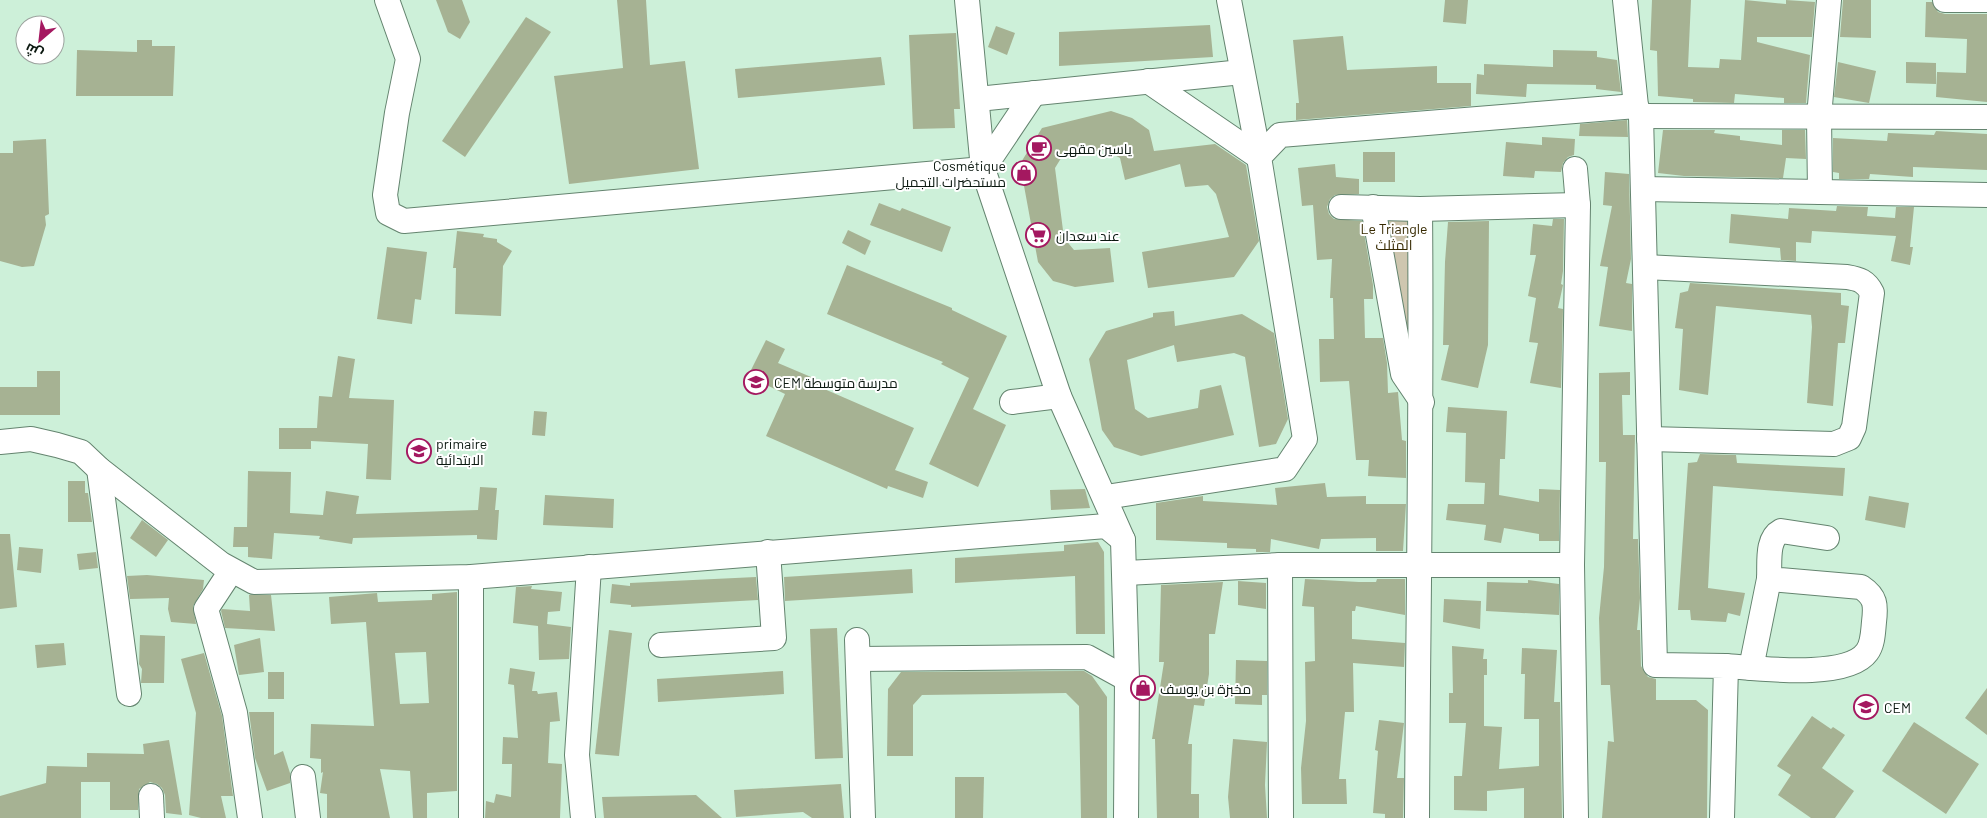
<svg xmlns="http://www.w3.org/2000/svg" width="1987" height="818" font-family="Barlow,Cairo,sans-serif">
<rect width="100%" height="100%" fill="#cdf0d9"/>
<!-- green -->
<polygon fill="#cec6af" points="1372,217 1413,217 1412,374"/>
<!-- building -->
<g fill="#a6b293" fill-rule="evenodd">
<polygon points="436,0 462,0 470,22 460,39 448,32"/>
<polygon points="617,0 646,0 650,65 685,61 699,169 569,184 554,76 623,68"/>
<polygon points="1445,0 1468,0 1466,24 1443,22"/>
<polygon points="1652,0 1691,0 1688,67 1719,68 1720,59 1741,60 1745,0 1786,4 1786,0 1815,2 1812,37 1757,37 1757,42 1810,55 1806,103 1784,103 1784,98 1735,94 1734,103 1693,102 1693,99 1658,96 1657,51 1650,50"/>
<polygon points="1843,0 1871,0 1871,38 1840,37"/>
<polygon points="1926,2 1932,2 1938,12 1945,14 1987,14 1987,102 1936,97 1937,72 1966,73 1967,39 1925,37"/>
<polygon points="526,17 551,32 465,157 442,141"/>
<polygon points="1210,25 1213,57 1059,66 1059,32"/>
<polygon points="996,26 1015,33 1007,55 988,47"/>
<polygon points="956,33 960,109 954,109 955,128 913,129 909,35"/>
<polygon points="1343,36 1347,70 1437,66 1437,83 1471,83 1471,106 1296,120 1296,103 1299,103 1293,40"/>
<polygon points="137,40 152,40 152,46 175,46 173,96 76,96 77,50 137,52"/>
<polygon points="1553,50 1597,51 1597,57 1617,60 1621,92 1596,89 1596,85 1527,84 1526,97 1476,94 1477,74 1484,75 1484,64 1553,67"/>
<polygon points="881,57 885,85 738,98 735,69"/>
<polygon points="1838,62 1876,71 1869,103 1834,97"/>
<polygon points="1906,62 1936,63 1936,84 1906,83"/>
<polygon points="1111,111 1132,118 1149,130 1154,151 1215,144 1246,165 1259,241 1234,277 1148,288 1142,252 1229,237 1216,194 1208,185 1185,187 1180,164 1125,180 1120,158 1105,150 1063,155 1055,168 1064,238 1074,250 1110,248 1114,282 1075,287 1053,281 1038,262 1020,164 1042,128"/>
<polygon points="1627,120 1628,137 1579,136 1580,124"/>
<polygon points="1663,130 1715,130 1714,133 1740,136 1740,140 1782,145 1782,130 1805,130 1806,159 1786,158 1783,178 1684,176 1658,173"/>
<polygon points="1936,131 1987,134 1987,170 1913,167 1913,177 1870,174 1869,179 1839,179 1839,173 1833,172 1833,138 1887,141 1888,133 1934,135"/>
<polygon points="1542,137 1575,139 1574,155 1568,157 1563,163 1561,172 1535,171 1534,178 1503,176 1506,142 1542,145"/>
<polygon points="46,139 49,214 45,216 46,225 34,266 22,267 0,261 0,153 13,153 13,141"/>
<rect x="1363" y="152" width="32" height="30"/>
<polygon points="1335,164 1336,177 1359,179 1359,194 1335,195 1330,199 1327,207 1329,214 1334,219 1362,221 1373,285 1373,299 1364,299 1365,338 1383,338 1387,363 1388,393 1398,392 1402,440 1406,441 1406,478 1368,476 1369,460 1356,460 1349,381 1320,382 1319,339 1334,339 1333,298 1330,298 1332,259 1317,260 1313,205 1302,206 1298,168"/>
<polygon points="1605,172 1629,174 1631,259 1626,283 1632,284 1632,331 1599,326 1608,267 1600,266 1612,206 1603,205"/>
<polygon points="879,203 900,211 902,208 951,227 942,252 870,225"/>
<polygon points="1837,206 1868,207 1867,216 1895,218 1896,207 1914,207 1910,247 1913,247 1910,265 1891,261 1896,236 1812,231 1811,243 1796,242 1796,261 1781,260 1780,248 1729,243 1731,214 1788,219 1789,208 1836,211"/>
<polygon points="1553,219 1564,219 1563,271 1561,284 1563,285 1558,308 1563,309 1561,388 1530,383 1538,343 1529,342 1536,298 1528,296 1536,255 1530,255 1533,224 1552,226"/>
<polygon points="1489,221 1488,345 1478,388 1441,380 1449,345 1443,345 1445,262 1448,222"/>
<polygon points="848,230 871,241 865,255 842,243"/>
<polygon points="457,231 484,234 483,237 497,239 497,242 512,251 503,266 501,316 455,314 456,268 453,268"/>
<polygon points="387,247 427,252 421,300 415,299 412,324 377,319"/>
<polygon points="847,265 952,308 952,310 1007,336 973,409 1006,425 978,487 929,464 969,378 941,364 943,362 827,314"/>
<polygon points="1690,283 1841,293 1841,305 1849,306 1845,343 1838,343 1833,406 1807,403 1812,327 1811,315 1716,306 1708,395 1679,390 1683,329 1675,328 1680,293 1688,291"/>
<polygon points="1174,311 1175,326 1242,314 1274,333 1288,419 1276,444 1259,447 1245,357 1234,353 1177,362 1174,345 1127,360 1135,409 1148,418 1198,408 1200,390 1221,385 1234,435 1141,456 1114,447 1102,430 1089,359 1106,331 1153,317 1153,313"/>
<polygon points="766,340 785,349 778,363 811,377 810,379 824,385 822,388 914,428 895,470 928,482 923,498 888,486 887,489 766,436 785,394 748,376"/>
<polygon points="338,356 355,359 349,398 394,400 391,480 366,479 368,444 311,441 311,449 279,449 279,428 317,428 319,396 332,397"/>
<polygon points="37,371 60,371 60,415 0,415 0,387 37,387"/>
<polygon points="1630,372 1630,395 1622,395 1623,435 1635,435 1633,539 1638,539 1640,598 1637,630 1640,630 1641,666 1648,677 1656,679 1656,700 1696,700 1708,710 1707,818 1602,818 1608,741 1614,742 1610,685 1601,685 1599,618 1604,567 1606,462 1599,462 1599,373"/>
<polygon points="1448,407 1507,411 1505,459 1500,459 1499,495 1539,502 1539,489 1560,490 1559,541 1539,541 1539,534 1504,528 1501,543 1484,540 1486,525 1446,520 1448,504 1484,504 1485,483 1465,482 1466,433 1446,432"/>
<polygon points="534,411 547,412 545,436 532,435"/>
<polygon points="1700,454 1736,455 1737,463 1845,468 1843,496 1713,486 1708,588 1745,593 1740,616 1728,613 1726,622 1691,620 1690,610 1678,610 1688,463 1697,462"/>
<polygon points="248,471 291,472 290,513 323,515 326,491 359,496 356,514 478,510 480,487 497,488 495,510 499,510 497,540 477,539 477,535 353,538 352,544 319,539 320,536 274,533 272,559 248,557 248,547 233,547 234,527 247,527"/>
<polygon points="68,481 85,481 85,493 88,493 92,522 68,522"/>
<polygon points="1325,483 1327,497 1366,496 1366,504 1406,504 1403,551 1376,551 1376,538 1321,539 1319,549 1271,539 1270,552 1256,552 1256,549 1227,548 1227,543 1156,540 1156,503 1203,496 1203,501 1277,505 1275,488"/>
<polygon points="1085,489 1090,508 1051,510 1050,490"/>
<polygon points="545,495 614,499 613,528 543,525"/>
<polygon points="1869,496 1909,503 1905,528 1865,520"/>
<polygon points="142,520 168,540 156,557 130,538"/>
<polygon points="0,534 10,534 17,607 0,609"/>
<polygon points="1098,542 1104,552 1105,634 1076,634 1075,576 955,583 955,558 1064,551 1064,545"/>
<polygon points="19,547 43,549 41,573 17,570"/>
<polygon points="96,552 98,568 79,570 77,554"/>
<polygon points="912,569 913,593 785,601 784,577"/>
<polygon points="147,575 204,580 203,589 193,606 196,624 171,622 168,609 169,598 130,599 127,576"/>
<polygon points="756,577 758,600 631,607 631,605 610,603 612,584 630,586 630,583"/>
<polygon points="1305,579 1359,582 1376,582 1377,579 1405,579 1405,615 1356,606 1355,611 1352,611 1352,639 1405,643 1404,667 1353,663 1354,712 1345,712 1339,779 1346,779 1347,804 1302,804 1301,768 1306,721 1305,662 1315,661 1314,607 1302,606"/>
<polygon points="1528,580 1559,584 1559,615 1486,611 1487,582 1528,583"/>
<polygon points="1238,581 1266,583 1266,609 1238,605"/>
<polygon points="1223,582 1215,634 1209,634 1209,674 1204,706 1194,705 1188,744 1192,744 1191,794 1199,794 1199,818 1157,818 1155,739 1152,739 1164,662 1159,662 1161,585"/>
<polygon points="532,586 531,589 562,592 560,611 548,612 547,624 571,627 569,659 539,660 538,626 513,623 516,587"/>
<path d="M457,592V791L427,793V818H413L410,771L380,769L390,818H327V794L320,793L323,772L321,773V759L310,758L311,724L374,726L366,622L331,624L329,597L377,593L378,602L432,600V594ZM426,652L429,703L400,704L395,653Z"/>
<polygon points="249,595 271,595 275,631 225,628 221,611 222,609 250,611"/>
<polygon points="1444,599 1481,601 1480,629 1443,622"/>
<polygon points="837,628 843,758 815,759 810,629"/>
<polygon points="609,630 632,633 619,756 595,754"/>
<polygon points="140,635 165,636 164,683 141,683 142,669 139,664"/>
<polygon points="260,638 264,672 239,675 234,645"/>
<polygon points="64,643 66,665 37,668 35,645"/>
<polygon points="1452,646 1484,649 1483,659 1487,659 1487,675 1484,675 1484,726 1502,727 1499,769 1539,766 1539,719 1524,719 1525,674 1521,674 1522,648 1557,650 1554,702 1560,702 1562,818 1524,818 1524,788 1487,791 1487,811 1454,810 1454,776 1462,776 1466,723 1449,723 1449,693 1453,693"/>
<polygon points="204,653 222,716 233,796 221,796 226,818 201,818 189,815 196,713 181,659"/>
<polygon points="1236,660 1267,661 1267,695 1262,695 1262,705 1235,704"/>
<polygon points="510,668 535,672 532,691 537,691 538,694 557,692 560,721 550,722 548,763 562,764 560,818 485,818 486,801 494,803 496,794 511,797 512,764 502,764 503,737 518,738 514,685 508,684"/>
<polygon points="783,671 784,694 658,702 657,679"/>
<polygon points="1084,671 1092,676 1107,697 1107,818 1081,818 1079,706 1066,693 922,695 913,705 913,756 887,756 888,689 901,672"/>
<rect x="268" y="672" width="16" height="27"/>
<polygon points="1987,688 1987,735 1965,718"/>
<polygon points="249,712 274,712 274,755 283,751 290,773 290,783 267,791 255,758"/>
<polygon points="1812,716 1831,729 1833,727 1845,735 1822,768 1854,791 1835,818 1811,818 1778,795 1791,775 1777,766"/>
<polygon points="1379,720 1404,723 1397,778 1404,778 1403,818 1385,818 1385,814 1373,813 1378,751 1375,750"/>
<polygon points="1914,722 1979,764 1946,814 1882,771"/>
<polygon points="1233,739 1267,742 1265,785 1267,818 1230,818 1228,797"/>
<polygon points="169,740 182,815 166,813 165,795 162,788 157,784 150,782 139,789 138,810 110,810 110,782 81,782 81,818 0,818 0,796 46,783 47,766 87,767 87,753 144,754 143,744"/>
<polygon points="955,777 984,777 983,818 955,818"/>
<polygon points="841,784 844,818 812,818 803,812 736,817 734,790"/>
<polygon points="696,795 722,818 604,818 602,797"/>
</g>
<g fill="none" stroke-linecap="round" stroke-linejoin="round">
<defs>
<g id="minor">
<polyline points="387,0 408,59 397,113 385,195 388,213 404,221 983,169 1034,93"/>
<polyline points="967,0 983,169 1059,396 1123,540 1127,679 1126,818"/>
<polyline points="1229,0 1259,157"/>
<polyline points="1625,0 1636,106 1641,116 1655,665 1726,666 1722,818"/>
<polyline points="1945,0 1987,0"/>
<polyline points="1148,81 1259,157"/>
<polyline points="978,99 1242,72"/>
<polyline points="1641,116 1987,117"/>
<polyline points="1575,169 1578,205 1572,565 1576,818"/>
<polyline points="1643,189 1987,195"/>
<polyline points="1820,192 1819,117 1829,0"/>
<polyline points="1341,207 1420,209 1578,205"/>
<polyline points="1373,207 1403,374 1422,402"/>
<path d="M1645,267L1847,277C1859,279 1866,281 1872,293L1854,427L1849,438L1834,444L1649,439"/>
<polyline points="1012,402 1059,396"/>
<polyline points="0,442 31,439 57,445 81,452 99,469 221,564 254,582 471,577 1106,526 1123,540"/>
<polyline points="99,469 129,694"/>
<polyline points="1106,497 1285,469 1305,439 1259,157 1280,135 1636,106"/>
<polyline points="1280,565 1281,818"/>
<polyline points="231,571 206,609 235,713 250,818"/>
<polyline points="1126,573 1280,565 1572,565"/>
<polyline points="471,577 471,818"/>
<polyline points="857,640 863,818"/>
<polyline points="661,645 774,638 768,552"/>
<polyline points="858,659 1087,657 1127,679"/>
<path d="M1726,666C1757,668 1847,680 1867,652C1873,644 1873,632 1874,622C1876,605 1876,597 1861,587L1769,579C1770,563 1766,539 1781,531L1827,538"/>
<polyline points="1751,668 1769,579"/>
<polyline points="303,777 308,818"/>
<polyline points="151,796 152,818"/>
<polyline points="583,818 577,755 589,567"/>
<path d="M1417,818C1418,615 1422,412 1420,209"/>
</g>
</defs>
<!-- minor casing -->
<use href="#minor" stroke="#64846f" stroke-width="26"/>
<!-- minor -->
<use href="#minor" stroke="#fff" stroke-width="24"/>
</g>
<!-- icons -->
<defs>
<symbol id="cafe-ring" viewBox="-11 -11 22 22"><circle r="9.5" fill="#fff" stroke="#a41860" stroke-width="1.5"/><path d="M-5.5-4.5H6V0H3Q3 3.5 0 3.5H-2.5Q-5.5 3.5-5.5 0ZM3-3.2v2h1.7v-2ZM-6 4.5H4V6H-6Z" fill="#a41860"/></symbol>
<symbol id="shop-ring" viewBox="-11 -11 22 22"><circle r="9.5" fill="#fff" stroke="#a41860" stroke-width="1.5"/><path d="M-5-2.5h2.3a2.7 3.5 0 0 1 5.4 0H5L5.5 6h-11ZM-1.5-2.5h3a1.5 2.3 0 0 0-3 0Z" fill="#a41860"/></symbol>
<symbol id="supermarket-ring" viewBox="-11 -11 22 22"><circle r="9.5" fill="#fff" stroke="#a41860" stroke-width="1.5"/><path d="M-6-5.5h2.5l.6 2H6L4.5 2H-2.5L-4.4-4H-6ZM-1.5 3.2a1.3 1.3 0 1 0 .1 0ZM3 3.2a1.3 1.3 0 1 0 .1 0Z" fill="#a41860"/></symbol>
<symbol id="school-ring" viewBox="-11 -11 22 22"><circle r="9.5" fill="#fff" stroke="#a41860" stroke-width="1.5"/><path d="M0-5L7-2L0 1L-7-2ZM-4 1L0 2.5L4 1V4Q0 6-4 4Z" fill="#a41860"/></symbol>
</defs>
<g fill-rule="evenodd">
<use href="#cafe-ring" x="1025" y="134" width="28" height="28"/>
<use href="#shop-ring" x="1010" y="159" width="28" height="28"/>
<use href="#supermarket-ring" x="1024" y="221" width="28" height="28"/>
<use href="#school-ring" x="742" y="368" width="28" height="28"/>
<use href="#school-ring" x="405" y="437" width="28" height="28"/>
<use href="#shop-ring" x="1129" y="674" width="28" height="28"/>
<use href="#school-ring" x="1852" y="693" width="28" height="28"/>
</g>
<g text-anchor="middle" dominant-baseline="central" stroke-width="4" stroke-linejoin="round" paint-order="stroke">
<!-- poi labels -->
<g font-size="14" fill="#0b1810" stroke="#fff" text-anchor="start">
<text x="1056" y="148">ياسين مقهى</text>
<text x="1006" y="165" text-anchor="end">Cosmétique<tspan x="1006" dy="16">مستحضرات التجميل</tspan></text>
<text x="1056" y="235">عند سعدان</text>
<text x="774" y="382">CEM مدرسة متوسطة</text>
<text x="436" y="443">primaire<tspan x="436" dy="16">الابتدائية</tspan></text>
<text x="1160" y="688">مخبزة بن یوسف</text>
<text x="1884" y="707">CEM</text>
</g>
<!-- park labels -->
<g font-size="14" fill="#362900" stroke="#fff">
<text x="1394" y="228">Le Triangle<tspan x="1394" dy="16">المثلث</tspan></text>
</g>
</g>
<!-- north arrow -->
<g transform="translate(40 40) rotate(208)"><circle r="24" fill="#ffffff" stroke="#9da39f"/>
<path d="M0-4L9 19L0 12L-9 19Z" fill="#a41860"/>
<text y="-8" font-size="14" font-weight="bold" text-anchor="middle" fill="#0b1810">ش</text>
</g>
</svg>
